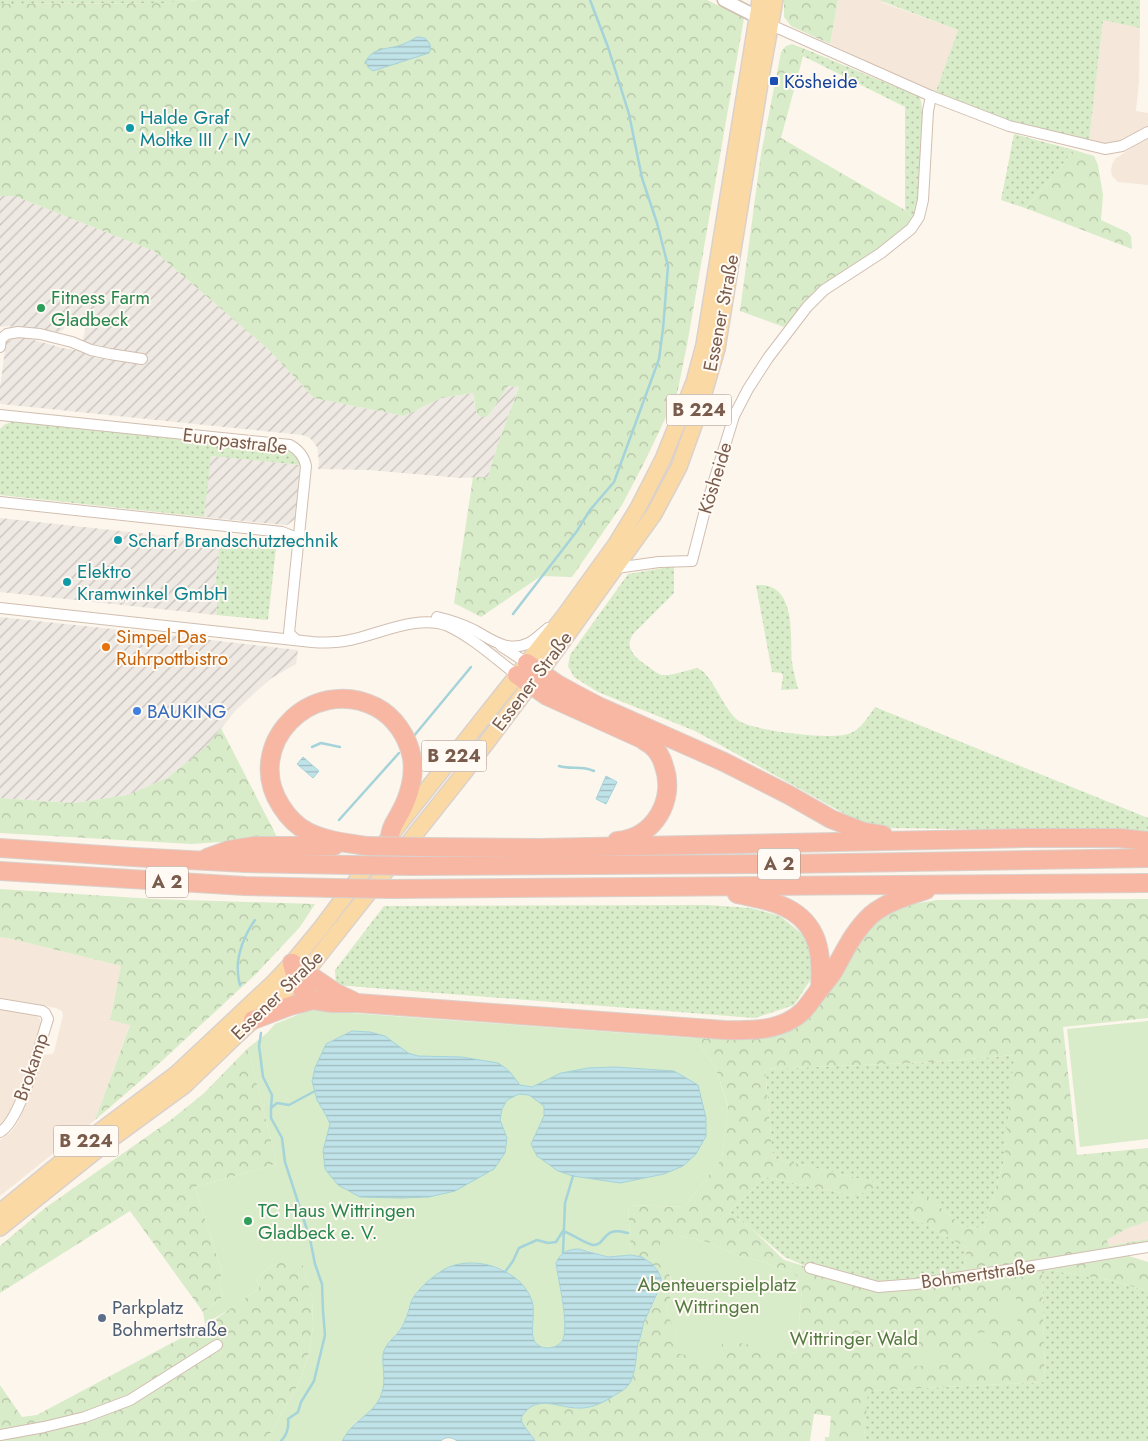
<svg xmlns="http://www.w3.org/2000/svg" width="1148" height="1441" font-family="Jost,sans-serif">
<defs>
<pattern id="industrial-furrows" width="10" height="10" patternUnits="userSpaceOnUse" patternTransform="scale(1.25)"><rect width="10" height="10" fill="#efe9e4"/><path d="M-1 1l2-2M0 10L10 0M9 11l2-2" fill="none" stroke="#c7c0bb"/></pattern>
<pattern id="grass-dots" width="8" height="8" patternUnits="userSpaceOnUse" patternTransform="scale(1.25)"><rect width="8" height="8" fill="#d8ecc9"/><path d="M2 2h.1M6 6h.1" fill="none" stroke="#b4c2a5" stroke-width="1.8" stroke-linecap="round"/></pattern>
<pattern id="forest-crowns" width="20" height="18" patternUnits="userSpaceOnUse" patternTransform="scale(1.25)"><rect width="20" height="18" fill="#d8ecc9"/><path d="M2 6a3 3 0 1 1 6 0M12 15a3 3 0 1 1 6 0" fill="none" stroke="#b4c2a5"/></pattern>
<pattern id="water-rules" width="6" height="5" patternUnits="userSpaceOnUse" patternTransform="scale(1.25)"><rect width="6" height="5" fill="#bfe3e8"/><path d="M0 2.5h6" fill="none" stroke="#a0bbbe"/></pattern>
</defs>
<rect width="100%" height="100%" fill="#fdf6ec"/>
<!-- residential -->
<g fill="#f5e8da">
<polygon points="838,0 881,0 881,2 958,30 935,94 830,44"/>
<polygon points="1103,19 1140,28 1139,81 1136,111 1148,113 1148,129 1113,145 1089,141"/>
<polygon points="1148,139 1148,185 1118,182 1112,176 1111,171 1112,165 1115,159 1134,146"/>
<polygon points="0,937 12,939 121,966 110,1020 130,1024 95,1120 0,1196 0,1140 10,1133 18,1122 28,1099 44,1055 52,1054 54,1052 63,1015 62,1011 56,1008 0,998"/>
<polygon points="0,1009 35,1015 40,1019 41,1025 20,1088 7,1118 0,1126"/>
<polygon points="1148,1221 1148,1239 1109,1246 1107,1240 1126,1229"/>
</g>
<!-- industrial -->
<g fill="url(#industrial-furrows)">
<polygon points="0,196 14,196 154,251 268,349 314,398 404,416 441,398 473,393 474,404 488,416 508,386 519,387 498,444 488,477 460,478 369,470 318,469 319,461 317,447 310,438 302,435 1,404 0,402 0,388 6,342 14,338 23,337 63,348 81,351 87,318 66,314 64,329 60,332 7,326 0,327"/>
<polygon points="210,456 301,465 296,516 294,520 287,525 284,525 204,517"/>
<polygon points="0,518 223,542 219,549 215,586 218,594 216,615 0,592"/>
<polygon points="0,617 150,633 298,650 296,664 270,679 236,710 206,747 167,778 128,795 73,803 0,798"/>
</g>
<!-- grass -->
<g fill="url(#grass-dots)">
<polygon points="0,0 198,0 167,3 0,4"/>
<polygon points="881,0 1140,0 1140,28 1103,20 1089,141 1014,123 935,94 958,30 881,1"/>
<polygon points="805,49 920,97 922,107 923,123 919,204 914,219 905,210 905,107 803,56"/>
<polygon points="1014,134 1074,150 1050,180 1025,208 1001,200"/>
<path d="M13,421L286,450C294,454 298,457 301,465L211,456L204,517L0,495V429L4,425Z"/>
<polygon points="223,542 276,548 268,620 216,615 218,594 215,586 219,549"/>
<path d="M674,566V593L634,633C622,648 637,659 649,667C653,670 657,674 662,675C673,676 687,670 697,668C712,672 723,710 739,721C755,731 830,740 848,734C861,730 867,718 875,707L1148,818V832L887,828L871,825L856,820L695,731L598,692L574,677L568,666L570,655L628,574Z"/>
<path d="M756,585C797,582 790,635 792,662C793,671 796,680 798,689L781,690L783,677L782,673L772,672Z"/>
<polygon points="707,905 751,908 780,916 811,941 815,973 794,1005 755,1018 336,985 335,970 384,906"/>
<polygon points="1015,1055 1004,1160 984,1228 964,1227 935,1203 915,1190 910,1216 967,1248 962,1277 878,1287 810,1268 785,1257 753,1230 729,1212 765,1177 856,1196 881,1184 773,1158 765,1069 934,1062"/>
<polygon points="1042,1269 1109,1280 1148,1291 1148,1441 864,1441 867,1391 1045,1382"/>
</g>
<!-- forest -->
<g fill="url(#forest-crowns)" fill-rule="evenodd">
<polygon points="198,0 707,0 744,18 687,345 677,394 645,461 622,505 572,577 541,576 481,617 454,603 473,477 488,477 498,444 519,387 508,386 488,416 481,417 476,412 473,393 441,398 404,416 314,398 268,349 154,251 14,196 0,196 0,4 164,3"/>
<polygon points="784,0 838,0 830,44 791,26 784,17"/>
<polygon points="792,44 805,49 781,138 905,210 914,219 905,230 865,259 821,286 784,327 740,311 761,154 781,52 786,46"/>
<polygon points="1074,150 1094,156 1098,165 1103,195 1101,220 1127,232 1131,236 1132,249 1025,208 1050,180"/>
<polygon points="221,728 277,837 220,842 191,844 0,833 0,798 73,803 128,795 167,778 206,747"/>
<polygon points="0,889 154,899 315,904 300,927 256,974 138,1083 95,1120 130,1025 110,1020 121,966 12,939 0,937"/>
<path d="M1148,899V1018L1063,1027L1077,1155L1148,1148V1221L1126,1229L1107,1240L1109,1246L1148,1239V1245L1129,1256L1148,1262V1291L1109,1280L1042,1269L1045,1382L868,1391L864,1441H825V1437H829L831,1416L814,1414L810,1441H535C531,1433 522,1427 521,1418C537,1390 561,1411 585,1408C602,1406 616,1393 630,1384L635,1367L638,1342H639C641,1335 642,1328 644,1322C648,1312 654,1303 658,1293C667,1271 651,1259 631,1255L628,1205L684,1207L722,1158L728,1106L715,1066L694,1038L755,1039L780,1034L806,1019L823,1001L856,942L875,921L900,906L937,900ZM1014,1055L1004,1160L984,1228L964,1227L935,1203L915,1189L910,1216L967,1248L962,1277L878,1287L840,1277L784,1260L753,1230L729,1212L765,1177L856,1196L882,1184L773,1158L765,1069L934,1062ZM678,1236L695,1239L713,1244L736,1255L764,1262L774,1267L792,1272L802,1291L796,1353L722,1339L672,1352L677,1331L666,1313C672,1292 675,1279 663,1260Z"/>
<polygon points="248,1048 277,1164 195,1187 222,1272 219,1283 221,1287 223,1297 203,1312 130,1211 0,1293 0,1246 45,1208 172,1119 203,1094"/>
<polygon points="300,1255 312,1298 313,1326 309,1353 300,1381 266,1441 0,1441 0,1385 22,1417 37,1415 213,1321 259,1288 257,1278 271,1266"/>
</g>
<!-- park -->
<g fill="#d8ecc9">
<path d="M310,1010L694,1038L715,1066L728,1107L722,1158L684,1207L628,1205L631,1255L608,1257L586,1250L556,1263C558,1281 570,1326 561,1342C558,1347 553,1348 548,1348C543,1347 538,1346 535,1342C530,1333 535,1315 532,1304C531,1298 525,1293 522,1289C518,1284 514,1278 510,1274C494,1261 461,1261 444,1270C434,1275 415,1290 411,1301C407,1310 407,1320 400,1329C395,1337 385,1343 384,1354C381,1366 386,1380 382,1392C378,1408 364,1415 353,1425C349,1430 346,1436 342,1441H266L300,1381L309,1353L313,1326L312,1298L300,1256L271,1266L257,1278L259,1288L230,1309L205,1324L203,1312L223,1297L221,1287L219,1283L222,1272L195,1187L277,1164L248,1048L267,1033L275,1024Z"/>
<polygon points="1148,1021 1148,1139 1080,1147 1067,1029"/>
<path d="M678,1236L695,1239L713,1244L736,1255L764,1262L774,1267L792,1272L801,1280L802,1291L796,1353L723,1340L717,1362L671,1352L677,1331L666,1313C669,1302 673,1290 671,1278C669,1267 649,1246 666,1239C669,1237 674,1237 678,1236Z"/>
<polygon points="1016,1298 1018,1330 1001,1331 999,1299"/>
<polygon points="991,1332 993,1364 976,1365 974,1333"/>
<polygon points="945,1351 946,1365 914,1366 913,1352"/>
</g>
<!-- water -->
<g fill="url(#water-rules)" stroke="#a5d3da">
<path d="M417,37L425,38C430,43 432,46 429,53L373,71L368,67L366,62C370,49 386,49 398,46C405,44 410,41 417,37Z"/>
<polygon points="303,757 319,771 313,778 297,764"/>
<polygon points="606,776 617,782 606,804 596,799"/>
<polygon points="352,1031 370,1032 385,1036 408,1053 418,1056 462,1057 498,1063 504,1067 510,1072 520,1085 532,1087 561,1073 588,1068 615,1067 674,1071 698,1085 706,1118 706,1136 696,1154 683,1166 664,1174 620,1183 573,1176 558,1171 537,1156 531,1144 544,1116 544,1106 529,1095 519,1094 507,1100 502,1109 500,1120 507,1138 505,1153 494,1169 455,1191 429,1197 401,1198 360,1197 338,1185 325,1169 323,1151 330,1124 326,1115 317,1100 312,1081 315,1068 326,1044"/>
<path d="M579,1249L608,1257L631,1255L642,1257L652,1264L658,1271L661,1278V1285L644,1322L639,1342H638C636,1355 636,1372 630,1383C627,1388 620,1392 615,1395C606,1401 595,1407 583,1408C560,1410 536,1391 521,1418C522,1427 531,1433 535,1441H457C452,1437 446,1436 441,1441H342C345,1436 349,1430 353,1426C364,1415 378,1408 382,1392C386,1381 382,1367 383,1354C385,1344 394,1338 400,1330C406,1321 408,1312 411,1302C415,1291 433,1276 443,1270C472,1253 521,1268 532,1301C536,1313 529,1334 535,1342C539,1347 544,1348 549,1348C554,1347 559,1346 562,1341C570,1326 558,1280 556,1263C561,1252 568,1249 579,1249Z"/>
</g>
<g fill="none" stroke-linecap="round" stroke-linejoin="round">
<!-- stream -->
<g stroke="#a5d3da" stroke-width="2.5">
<polyline points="513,614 577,531 590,510 614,482 659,359 663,329 668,266 657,223 642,178 629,114 608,47 590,0"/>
<polyline points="413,737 471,667"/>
<polyline points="312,747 321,743 340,747"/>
<path d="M559,766C572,770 581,765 594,771"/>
<polyline points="339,820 399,753"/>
<path d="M240,985C239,981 238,977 238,973C236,955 245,934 255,920"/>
<polyline points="261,1033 259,1046 263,1077 272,1095 271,1108"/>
<polyline points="563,1253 565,1203 573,1176"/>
<path d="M505,1272L513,1261L519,1248L537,1240L548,1243L556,1242L563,1231C572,1234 586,1244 593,1245C602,1246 604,1234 612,1232C617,1230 623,1232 628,1233"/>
<path d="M281,1441C287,1435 289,1428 288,1419L298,1412L301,1402L314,1381L325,1335L323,1311L322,1284L315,1264L310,1239L285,1162L282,1138L271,1118V1108L277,1103L289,1105L315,1091"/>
</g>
<defs>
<g id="minor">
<polyline points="771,25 931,96 1009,126 1105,149 1122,146 1148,132"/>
<polyline points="0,347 1,339 7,334 18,332 40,334 72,342 91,350 110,354 142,359"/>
<path d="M0,415L290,445C299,450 304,456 306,466L289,633L296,640"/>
<polyline points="0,502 282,532 292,536 298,546"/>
<polyline points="616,568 659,562 692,561 705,510 734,416 748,389 768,358 807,307 824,290 881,253 911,229 919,217 923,200 928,111 931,96"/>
<path d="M0,608L312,642C324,643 337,643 350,640C379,634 419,614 448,626C472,637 496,659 517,675"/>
<path d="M437,617C450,620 462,624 474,630C492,640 508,653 529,643C536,639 542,633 548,628"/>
<polyline points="501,646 527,663"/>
<path d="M0,1004L42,1011L45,1013L48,1019C40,1043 21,1121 0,1132"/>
<polyline points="810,1268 878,1287 916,1284 1033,1266 1148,1247"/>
<polyline points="0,1435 44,1427 85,1417 130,1400 217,1345"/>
</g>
<polyline id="tertiary" points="724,0 765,21"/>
<g id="primary">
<polyline points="0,1212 88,1140 176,1074 274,982 292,963 321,928 390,836 564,616 616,544 638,508 663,459 694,382 704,345 760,0"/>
<polyline points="0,1228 106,1143 184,1086 237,1035 306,972 463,774 557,649 654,514 679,467 697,417 717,349 761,77 775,0"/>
</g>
<g id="motorway">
<polyline points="527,663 557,684 577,695 600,707 724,762 789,795 831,819 864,832 883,835"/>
<path d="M517,675L547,696L642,739C645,742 649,743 652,746C658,751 662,759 664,766C676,800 654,838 617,841"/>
<path d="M367,846C347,843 326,841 308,832C296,826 288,817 281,806C242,746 311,674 376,707C395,717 408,737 412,758C415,776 409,797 400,813C396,821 391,826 390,836"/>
<polyline points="425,847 540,848 1025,838 1119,838 1148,841"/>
<polyline points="0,848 132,857 246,863 352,865"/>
<polyline points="207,858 229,850 254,846 334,846"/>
<polyline points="411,866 785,864 1148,858"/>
<polyline points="0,871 245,886 333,888"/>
<polyline points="392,889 1148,883"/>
<path d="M737,894C755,898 776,901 792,911C821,929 822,959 820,989"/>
<polyline points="292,963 336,993 353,1001"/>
<path d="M292,963C296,979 300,991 313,1000"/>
<path d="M253,1020L290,1006L313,1000L332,1003H357L724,1030C752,1031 782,1031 803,1011C809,1004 814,997 819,990C824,984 829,978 833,972C845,951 853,932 871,915C887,902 907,896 926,890"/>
</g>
</defs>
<!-- minor casing -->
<use href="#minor" stroke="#d1beb0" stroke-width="12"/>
<!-- tertiary casing -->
<use href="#tertiary" stroke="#d1beb0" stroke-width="15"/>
<!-- primary casing -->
<use href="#primary" stroke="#dad1cd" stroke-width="18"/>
<!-- motorway casing -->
<use href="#motorway" stroke="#dad1cd" stroke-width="20"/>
<!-- minor -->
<use href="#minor" stroke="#fff" stroke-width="10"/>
<!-- tertiary -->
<use href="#tertiary" stroke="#fff" stroke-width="12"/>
<!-- primary -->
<use href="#primary" stroke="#fbd9a5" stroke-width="15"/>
<!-- motorway -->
<use href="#motorway" stroke="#f7b7a3" stroke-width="18"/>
<defs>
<g id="motorway-bridge">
<polyline points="367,846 425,847"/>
<polyline points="352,865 411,866"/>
<polyline points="333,888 392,889"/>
</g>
</defs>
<!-- motorway-bridge casing -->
<use href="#motorway-bridge" stroke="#dad1cd" stroke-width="20" stroke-linecap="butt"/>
<!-- motorway-bridge -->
<use href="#motorway-bridge" stroke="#f7b7a3" stroke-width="18"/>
</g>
<!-- markers -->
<rect fill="#1a4fb4" stroke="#fffaf3" stroke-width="2" x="769" y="76" width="10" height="10" rx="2.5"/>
<g fill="#0f9aa8" stroke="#fffaf3" stroke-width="2">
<circle cx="130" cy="128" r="5"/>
<circle cx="118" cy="540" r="5"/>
<circle cx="67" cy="582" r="5"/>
</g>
<g fill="#2e9e5b" stroke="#fffaf3" stroke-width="2">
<circle cx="41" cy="308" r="5"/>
<circle cx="248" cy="1221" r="5"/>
</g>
<circle fill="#e8710a" stroke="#fffaf3" stroke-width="2" cx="106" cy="647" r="5"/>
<circle fill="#3f7fe0" stroke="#fffaf3" stroke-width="2" cx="137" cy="711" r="5"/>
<circle fill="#5c6f8a" stroke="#fffaf3" stroke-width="2" cx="102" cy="1318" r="5"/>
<g text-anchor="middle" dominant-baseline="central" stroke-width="4" stroke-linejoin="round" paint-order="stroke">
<!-- shield labels -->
<g fill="#fffaf3" stroke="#a28b7f" stroke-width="1">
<rect x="666.5" y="394.5" width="65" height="31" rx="4"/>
<rect x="421.5" y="740.5" width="65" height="31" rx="4"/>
<rect x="758" y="848.5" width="42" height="31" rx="4"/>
<rect x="146" y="866.5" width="42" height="31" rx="4"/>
<rect x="53.5" y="1125.5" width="65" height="31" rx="4"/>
</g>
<g font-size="18" font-weight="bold" fill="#7a5c4d">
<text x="699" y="410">B 224</text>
<text x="454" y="756">B 224</text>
<text x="779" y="864">A 2</text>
<text x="167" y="882">A 2</text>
<text x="86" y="1141">B 224</text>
</g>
<!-- transit labels -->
<g font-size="19" fill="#164399" stroke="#fffaf3" text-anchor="start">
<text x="784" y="81">Kösheide</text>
</g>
<!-- culture labels -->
<g font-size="19" fill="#0d838f" stroke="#fffaf3" text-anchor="start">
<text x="140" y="117">Halde Graf<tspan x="140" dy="22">Moltke III / IV</tspan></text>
<text x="128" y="540">Scharf Brandschutztechnik</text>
<text x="77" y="571">Elektro<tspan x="77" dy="22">Kramwinkel GmbH</tspan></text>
</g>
<!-- leisure labels -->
<g font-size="19" fill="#27864d" stroke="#fffaf3" text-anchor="start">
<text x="51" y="297">Fitness Farm<tspan x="51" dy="22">Gladbeck</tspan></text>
<text x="258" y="1210">TC Haus Wittringen<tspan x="258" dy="22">Gladbeck e. V.</tspan></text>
</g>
<!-- street labels -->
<g font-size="19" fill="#7a5c4d" stroke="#fffaf3">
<text transform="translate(721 313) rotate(-79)">Essener Straße</text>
<text transform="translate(235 441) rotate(7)">Europastraße</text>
<text transform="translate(715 478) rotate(-73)">Kösheide</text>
<text transform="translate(532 681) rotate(-53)">Essener Straße</text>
<text transform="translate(277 995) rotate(-44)">Essener Straße</text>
<text transform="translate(31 1067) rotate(-71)">Brokamp</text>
<text transform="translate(978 1274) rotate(-8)">Bohmertstraße</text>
</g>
<!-- food labels -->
<g font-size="19" fill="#c56008" stroke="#fffaf3" text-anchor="start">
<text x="116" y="636">Simpel Das<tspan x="116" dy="22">Ruhrpottbistro</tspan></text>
</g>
<!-- shop labels -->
<g font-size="19" fill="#366cbe" stroke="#fffaf3" text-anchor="start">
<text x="147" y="711">BAUKING</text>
</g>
<!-- park labels -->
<g font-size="19" fill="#537a41" stroke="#fffaf3">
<text x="717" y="1284">Abenteuerspielplatz<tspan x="717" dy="22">Wittringen</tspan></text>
<text x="854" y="1338">Wittringer Wald</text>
</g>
<!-- service labels -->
<g font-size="19" fill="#4e5e75" stroke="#fffaf3" text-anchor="start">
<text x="112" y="1307">Parkplatz<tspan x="112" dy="22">Bohmertstraße</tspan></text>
</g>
</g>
</svg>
